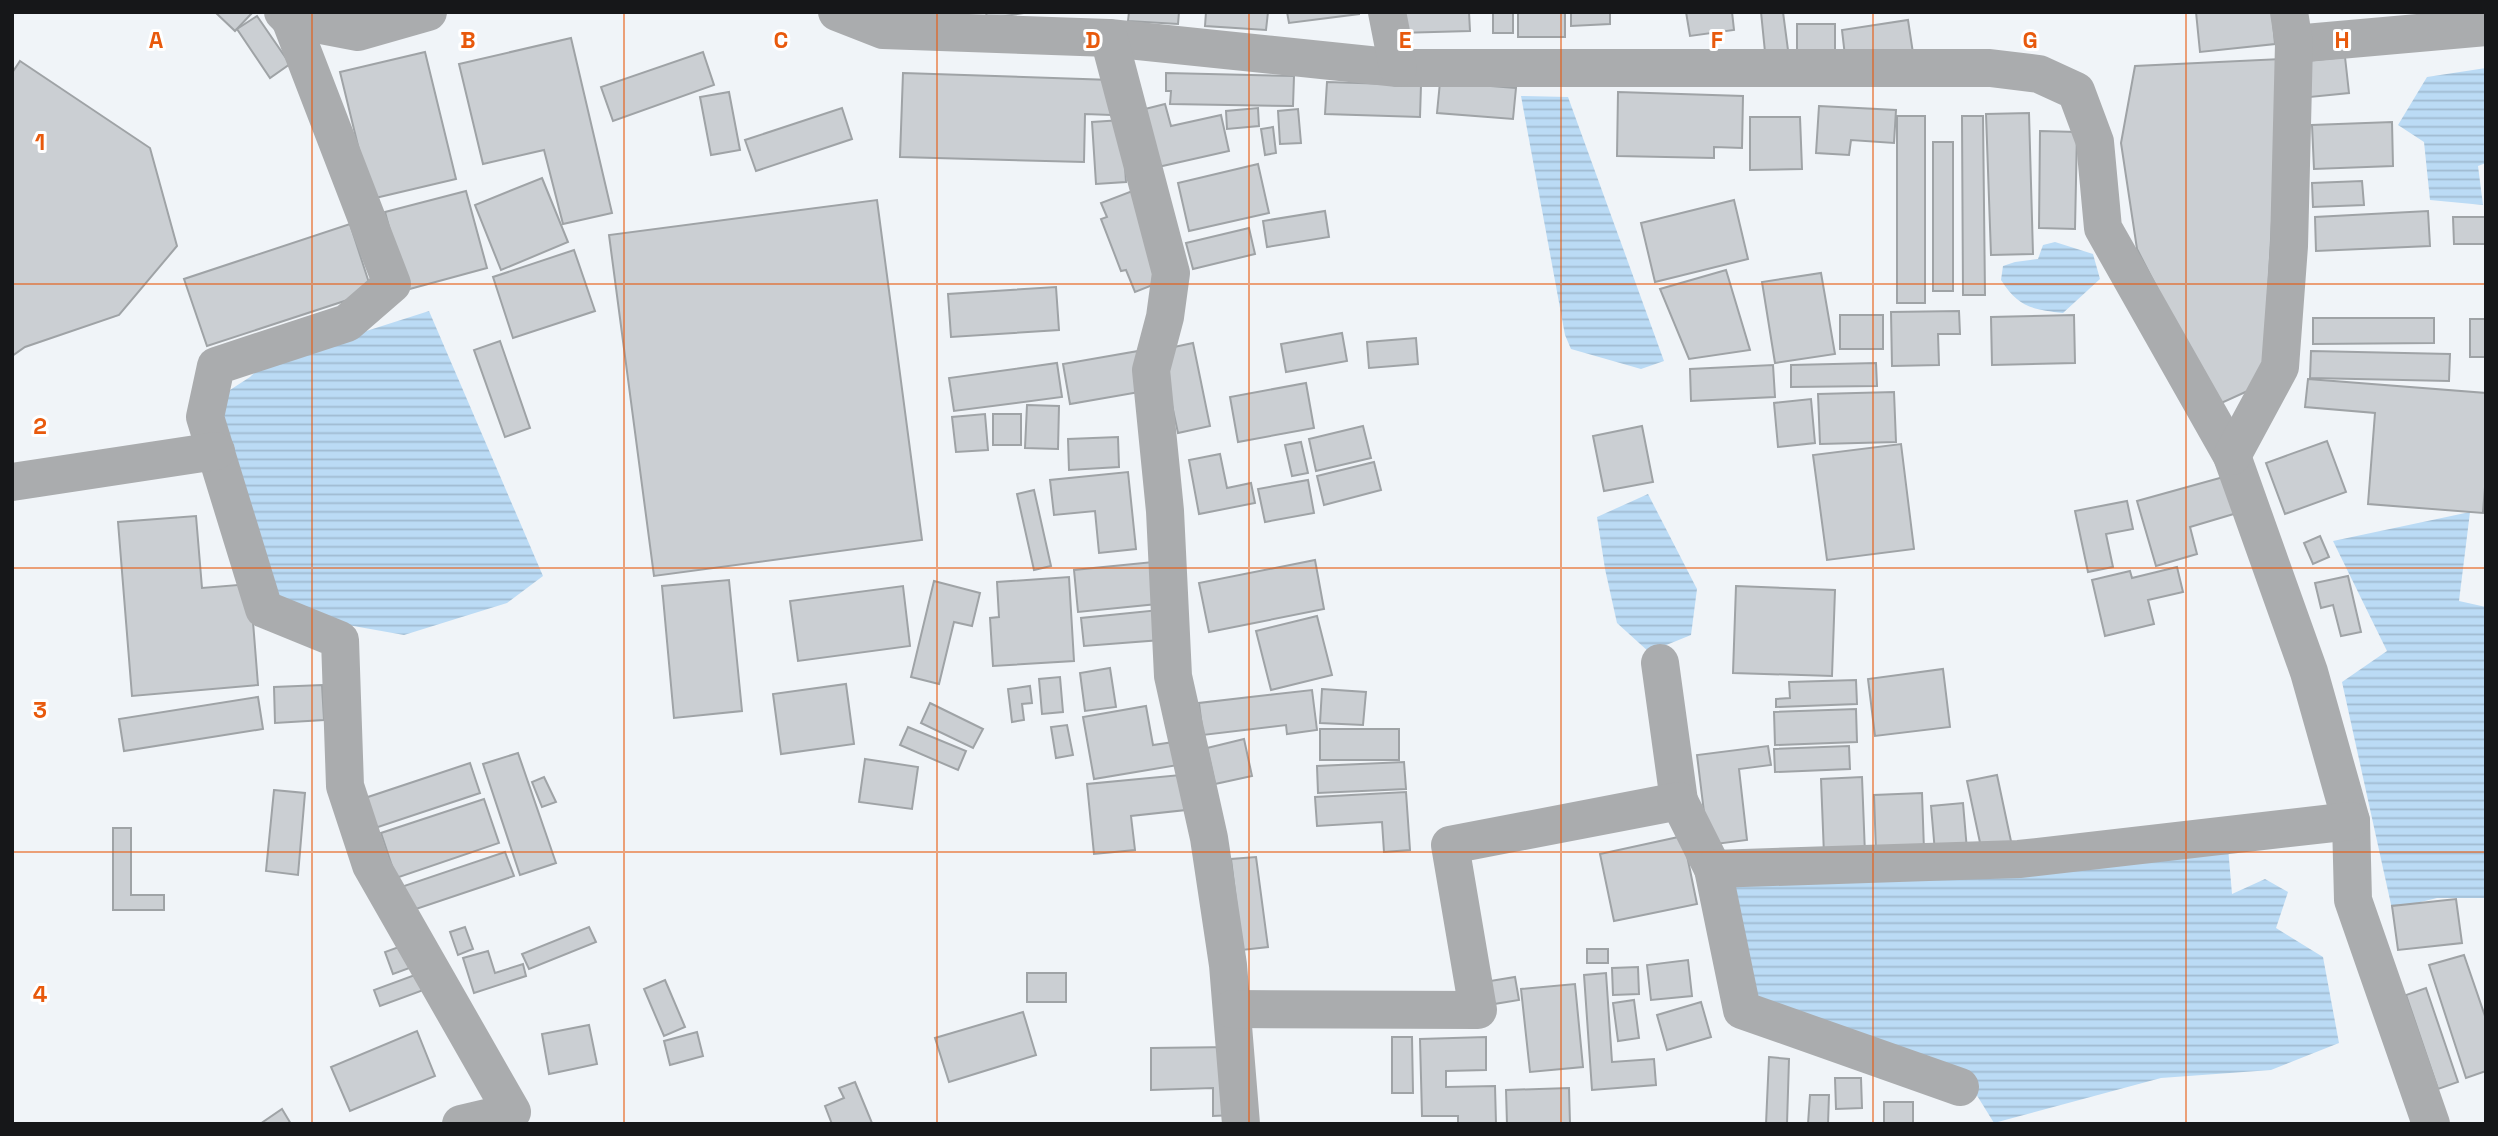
<svg xmlns="http://www.w3.org/2000/svg" width="2498" height="1136" font-family="'Space Grotesk',sans-serif">
<defs>
<pattern id="water-rules" width="6" height="5" patternUnits="userSpaceOnUse" patternTransform="scale(1.75)"><rect width="6" height="5" fill="#bbdbf5"/><path d="M0 2.5h6" fill="none" stroke="#a0bbd1"/></pattern>
</defs>
<rect width="100%" height="100%" fill="#f0f4f8"/>
<!-- water -->
<g fill="url(#water-rules)">
<polygon points="2486,68 2486,163 2478,166 2483,205 2430,200 2424,142 2398,125 2427,77"/>
<polygon points="1521,96 1568,97 1664,361 1641,369 1571,349 1565,335"/>
<path d="M2055,242L2093,254L2100,279L2063,313C2032,309 2019,308 2001,280L2003,266L2015,262L2038,259L2043,245Z"/>
<polygon points="429,311 543,576 507,603 404,635 286,614 224,450 216,399 250,377 263,364"/>
<polygon points="1648,494 1697,589 1691,635 1649,652 1617,623 1605,569 1597,517"/>
<polygon points="2470,512 2459,601 2486,607 2486,898 2437,898 2392,909 2342,682 2387,651 2333,541"/>
<polygon points="2228,847 2232,894 2265,879 2288,892 2276,928 2323,957 2339,1043 2271,1070 2161,1078 1994,1123 1968,1081 1753,1005 1721,880"/>
</g>
<!-- building -->
<g fill="#cbcfd3" stroke="#9fa3a6" stroke-width="2">
<polygon points="215,12 253,12 235,31"/>
<polygon points="986,12 1030,12 987,19"/>
<polygon points="1129,12 1179,12 1178,24 1128,21"/>
<polygon points="1206,12 1268,12 1266,30 1205,26"/>
<polygon points="1287,12 1359,12 1359,14 1289,23"/>
<polygon points="1398,12 1469,12 1470,31 1398,33"/>
<rect x="1493" y="12" width="20" height="21"/>
<rect x="1518" y="12" width="47" height="25"/>
<polygon points="1571,12 1610,12 1610,24 1571,26"/>
<polygon points="1686,12 1732,12 1734,30 1690,36"/>
<polygon points="1761,12 1783,12 1788,50 1765,52"/>
<polygon points="2196,12 2272,12 2275,44 2200,52"/>
<polygon points="257,16 290,64 270,78 237,29"/>
<polygon points="1908,20 1913,53 1845,56 1842,30"/>
<rect x="1797" y="24" width="38" height="28"/>
<polygon points="571,38 612,213 563,224 544,150 483,164 459,64"/>
<polygon points="425,52 456,179 371,199 340,72"/>
<polygon points="703,52 714,85 613,121 601,87"/>
<polygon points="2345,57 2349,93 2310,97 2306,61"/>
<polygon points="2281,59 2263,384 2217,405 2137,249 2121,143 2135,66"/>
<polygon points="20,61 150,148 177,246 119,315 25,347 12,356 12,73"/>
<polygon points="903,73 1112,80 1111,115 1085,114 1084,162 900,157"/>
<polygon points="1166,73 1294,76 1293,106 1170,104 1171,91 1166,91"/>
<polygon points="1327,82 1421,85 1420,117 1325,114"/>
<polygon points="1440,82 1516,88 1513,119 1437,113"/>
<polygon points="729,92 740,150 711,155 700,97"/>
<polygon points="1618,92 1743,96 1742,148 1714,147 1714,158 1617,156"/>
<polygon points="1165,104 1171,126 1221,115 1229,151 1158,167 1145,109"/>
<polygon points="1819,106 1896,110 1894,143 1851,140 1849,155 1816,153"/>
<polygon points="842,108 852,139 756,171 745,140"/>
<polygon points="1258,108 1259,126 1227,129 1226,111"/>
<polygon points="1298,109 1301,143 1280,144 1278,111"/>
<polygon points="2029,113 2033,254 1991,255 1986,114"/>
<rect x="1897" y="116" width="28" height="187"/>
<polygon points="1962,116 1983,116 1985,295 1963,295"/>
<polygon points="1750,117 1800,117 1802,169 1750,170"/>
<polygon points="1122,120 1126,182 1096,184 1092,122"/>
<polygon points="2392,122 2393,166 2314,169 2312,125"/>
<polygon points="1273,127 1276,153 1265,155 1261,129"/>
<polygon points="2040,131 2077,132 2075,229 2039,228"/>
<rect x="1933" y="142" width="20" height="149"/>
<polygon points="1258,164 1269,213 1189,231 1178,183"/>
<polygon points="542,178 568,242 501,270 475,205"/>
<polygon points="2362,181 2364,205 2313,207 2312,183"/>
<polygon points="1135,190 1168,279 1135,292 1126,270 1121,271 1101,219 1107,217 1101,203"/>
<polygon points="466,191 487,268 406,290 385,212"/>
<polygon points="877,200 922,540 654,576 609,235"/>
<polygon points="1734,200 1748,259 1655,282 1641,223"/>
<polygon points="1325,211 1329,237 1267,247 1263,221"/>
<polygon points="2428,211 2430,246 2316,251 2315,217"/>
<polygon points="2453,217 2486,217 2486,244 2454,244"/>
<polygon points="350,224 372,292 207,346 184,279"/>
<polygon points="1249,228 1255,254 1193,269 1186,243"/>
<polygon points="574,250 595,311 513,338 493,277"/>
<polygon points="1726,270 1750,350 1689,359 1660,289"/>
<polygon points="1821,273 1835,354 1775,363 1762,282"/>
<polygon points="1056,287 1059,330 951,337 948,294"/>
<polygon points="1959,311 1960,334 1938,334 1939,365 1892,366 1891,312"/>
<rect x="1840" y="315" width="43" height="34"/>
<polygon points="2074,315 2075,363 1992,365 1991,317"/>
<polygon points="2313,318 2434,318 2434,343 2313,344"/>
<rect x="2470" y="319" width="16" height="38"/>
<polygon points="1342,333 1347,361 1286,372 1281,344"/>
<polygon points="1416,338 1418,364 1369,368 1367,342"/>
<polygon points="500,341 530,428 505,437 474,350"/>
<polygon points="1193,343 1210,426 1178,433 1160,350"/>
<polygon points="1144,350 1151,390 1070,404 1063,364"/>
<polygon points="2311,351 2450,354 2449,381 2310,378"/>
<polygon points="1057,363 1062,397 954,411 949,378"/>
<polygon points="1876,363 1877,386 1791,387 1791,365"/>
<polygon points="1773,365 1775,397 1691,401 1690,369"/>
<polygon points="2308,379 2486,393 2486,474 2483,513 2368,504 2375,413 2305,407"/>
<polygon points="1306,383 1314,428 1238,442 1230,397"/>
<polygon points="1894,392 1896,442 1820,444 1818,394"/>
<polygon points="1811,399 1815,443 1778,447 1774,403"/>
<polygon points="1027,405 1059,406 1058,449 1025,448"/>
<polygon points="985,414 988,450 956,452 952,417"/>
<rect x="993" y="414" width="28" height="31"/>
<polygon points="1363,426 1371,458 1316,471 1309,439"/>
<polygon points="1642,426 1653,482 1604,491 1593,436"/>
<polygon points="1118,437 1119,467 1069,470 1068,439"/>
<polygon points="2327,441 2346,492 2285,514 2266,463"/>
<polygon points="1301,442 1308,473 1292,476 1285,445"/>
<polygon points="1901,444 1914,549 1827,560 1813,455"/>
<polygon points="1220,454 1227,488 1251,483 1255,503 1199,514 1189,460"/>
<polygon points="1374,462 1381,490 1324,505 1317,476"/>
<polygon points="1128,472 1136,549 1099,553 1095,511 1054,515 1050,480"/>
<polygon points="2227,476 2237,513 2190,527 2197,554 2156,566 2137,501"/>
<polygon points="1308,480 1314,513 1265,522 1258,489"/>
<polygon points="1034,490 1051,566 1034,570 1017,494"/>
<polygon points="2127,501 2133,529 2106,534 2113,567 2088,572 2075,511"/>
<polygon points="196,516 202,588 250,584 258,685 132,696 118,522"/>
<polygon points="2320,536 2329,557 2313,564 2304,543"/>
<polygon points="1315,560 1324,609 1209,632 1199,583"/>
<polygon points="1163,561 1167,603 1078,612 1074,570"/>
<polygon points="2177,567 2183,592 2148,600 2154,624 2105,636 2092,580 2130,571 2132,578"/>
<polygon points="2348,576 2361,632 2341,636 2333,605 2321,608 2315,583"/>
<polygon points="1069,577 1074,661 993,666 990,618 999,617 997,582"/>
<polygon points="729,580 742,711 674,718 662,586"/>
<polygon points="934,581 980,593 972,626 954,622 939,684 911,677"/>
<polygon points="903,586 910,646 798,661 790,601"/>
<polygon points="1736,586 1835,590 1832,676 1733,673"/>
<polygon points="1159,610 1161,640 1084,646 1081,618"/>
<polygon points="1317,616 1332,675 1271,690 1256,631"/>
<polygon points="1110,668 1116,707 1085,711 1080,673"/>
<polygon points="1943,669 1950,727 1875,736 1868,679"/>
<polygon points="1060,677 1063,712 1042,714 1039,679"/>
<polygon points="1856,680 1857,704 1776,707 1776,699 1790,698 1789,682"/>
<polygon points="846,684 854,744 781,754 773,694"/>
<polygon points="322,685 324,720 275,723 274,687"/>
<polygon points="1030,686 1032,703 1022,704 1024,720 1012,722 1008,689"/>
<polygon points="1322,689 1366,692 1363,725 1320,723"/>
<polygon points="1312,690 1317,730 1287,734 1286,725 1203,735 1199,703"/>
<polygon points="258,697 263,729 124,751 119,719"/>
<polygon points="930,703 983,729 973,748 921,723"/>
<polygon points="1146,706 1153,745 1174,742 1178,765 1094,779 1083,717"/>
<polygon points="1856,709 1857,742 1775,745 1774,712"/>
<polygon points="1067,725 1073,755 1056,758 1051,727"/>
<polygon points="908,727 966,751 958,770 900,745"/>
<rect x="1320" y="729" width="79" height="31"/>
<polygon points="1244,739 1252,776 1215,784 1207,748"/>
<polygon points="1768,746 1771,765 1739,769 1747,840 1708,845 1697,755"/>
<polygon points="1849,746 1850,769 1775,772 1774,749"/>
<polygon points="518,753 556,863 520,875 483,764"/>
<polygon points="865,759 918,767 912,809 859,802"/>
<polygon points="1404,762 1406,789 1318,793 1317,766"/>
<polygon points="470,763 480,793 375,828 365,798"/>
<polygon points="1191,774 1195,809 1131,816 1135,850 1094,854 1087,784"/>
<polygon points="1997,775 2012,846 1982,852 1967,781"/>
<polygon points="544,777 556,802 542,807 532,782"/>
<polygon points="1862,777 1865,854 1824,855 1821,779"/>
<polygon points="274,790 305,793 298,875 266,871"/>
<polygon points="1406,792 1410,850 1384,852 1382,822 1317,826 1315,797"/>
<polygon points="1922,793 1924,850 1876,852 1874,795"/>
<polygon points="484,799 499,843 396,878 381,833"/>
<polygon points="1963,803 1967,850 1935,852 1931,806"/>
<polygon points="113,828 131,828 131,895 164,895 164,910 113,910"/>
<polygon points="1683,836 1697,904 1614,921 1600,854"/>
<polygon points="505,852 514,876 410,911 401,887"/>
<polygon points="1256,857 1268,947 1242,950 1231,859"/>
<polygon points="2456,899 2462,943 2398,950 2392,906"/>
<polygon points="465,927 473,949 458,955 450,932"/>
<polygon points="589,927 596,942 529,969 522,954"/>
<polygon points="407,944 415,966 393,974 385,952"/>
<rect x="1587" y="949" width="21" height="14"/>
<polygon points="488,951 495,973 523,964 526,976 474,993 463,958"/>
<polygon points="2464,955 2486,1019 2486,1071 2466,1078 2429,965"/>
<polygon points="1688,960 1692,996 1651,1000 1647,965"/>
<polygon points="1638,967 1639,994 1613,995 1612,968"/>
<polygon points="423,972 429,988 380,1006 374,990"/>
<rect x="1027" y="973" width="39" height="29"/>
<polygon points="1606,973 1612,1062 1654,1059 1656,1085 1592,1090 1584,975"/>
<polygon points="1515,977 1519,1000 1488,1005 1484,982"/>
<polygon points="665,980 685,1027 664,1036 644,989"/>
<polygon points="1575,984 1583,1067 1530,1072 1521,989"/>
<polygon points="2426,988 2458,1082 2438,1089 2406,995"/>
<polygon points="1634,1000 1639,1038 1618,1041 1613,1003"/>
<polygon points="1701,1002 1711,1037 1667,1050 1657,1015"/>
<polygon points="1023,1012 1036,1055 949,1082 935,1038"/>
<polygon points="589,1025 597,1064 549,1074 542,1034"/>
<polygon points="417,1031 435,1076 350,1111 331,1067"/>
<polygon points="697,1032 703,1056 670,1065 664,1041"/>
<polygon points="1392,1037 1412,1037 1413,1093 1392,1093"/>
<polygon points="1486,1037 1486,1070 1446,1071 1446,1087 1495,1086 1496,1124 1458,1124 1458,1116 1422,1116 1420,1039"/>
<polygon points="1233,1047 1234,1115 1213,1116 1213,1088 1151,1090 1151,1048"/>
<polygon points="1769,1057 1789,1059 1787,1124 1766,1124"/>
<polygon points="1835,1078 1861,1078 1862,1108 1836,1109"/>
<polygon points="855,1082 872,1123 832,1124 825,1106 844,1098 839,1088"/>
<polygon points="1569,1088 1570,1124 1507,1124 1506,1090"/>
<polygon points="1810,1095 1829,1095 1828,1124 1808,1124"/>
<rect x="1884" y="1102" width="29" height="22"/>
<polygon points="282,1109 291,1124 260,1124"/>
</g>
<g fill="none" stroke-linecap="round" stroke-linejoin="round">
<!-- minor -->
<g stroke="#aaacae" stroke-width="38">
<polyline points="283,12 290,19 358,32 428,12"/>
<polyline points="837,12 883,30 1109,38 1398,68 1990,68 2039,74 2076,91 2095,142 2103,228 2232,456 2309,672 2351,821 2353,900 2431,1124"/>
<polyline points="1387,12 1398,68"/>
<polyline points="290,19 392,284 347,323 216,366 205,417 264,609 340,640 345,786 371,865 512,1112 461,1124"/>
<polyline points="1109,38 1171,273 1165,317 1151,370 1165,511 1173,676 1209,838 1228,965 1241,1124"/>
<polyline points="2294,44 2486,27"/>
<polyline points="2232,456 2280,367 2289,246 2294,44 2289,12"/>
<polyline points="12,482 216,451"/>
<polyline points="1660,663 1679,801"/>
<polyline points="1232,1009 1478,1010 1450,845 1679,801 1713,869"/>
<polyline points="1960,1087 1742,1010 1713,869 2019,859 2351,821"/>
</g>
</g>
<!-- grid -->
<path fill="none" stroke="#e8590c" stroke-width="2" stroke-opacity="0.55" d="M312,12V1124M624,12V1124M937,12V1124M1249,12V1124M1561,12V1124M1873,12V1124M2186,12V1124M12,284H2486M12,568H2486M12,852H2486"/>
<g font-size="23" text-anchor="middle" font-weight="bold" fill="#e8590c" stroke="#fff" stroke-width="6" stroke-linejoin="round" paint-order="stroke">
<text x="156" y="48">A</text>
<text x="468" y="48">B</text>
<text x="781" y="48">C</text>
<text x="1093" y="48">D</text>
<text x="1405" y="48">E</text>
<text x="1717" y="48">F</text>
<text x="2030" y="48">G</text>
<text x="2342" y="48">H</text>
<text x="40" y="150">1</text>
<text x="40" y="434">2</text>
<text x="40" y="718">3</text>
<text x="40" y="1002">4</text>
</g>
<!-- border -->
<rect width="2498" height="1136" fill="none" stroke="#161719" stroke-width="28"/>
</svg>
